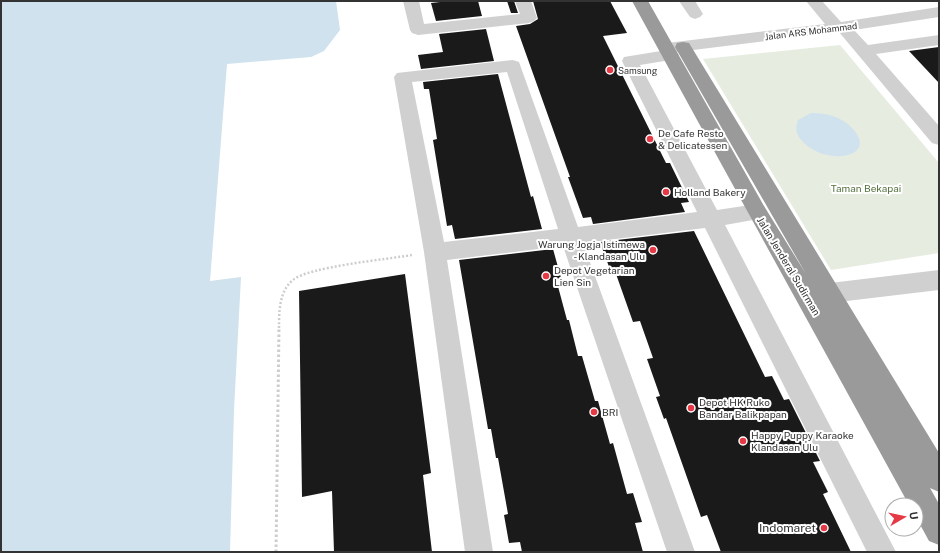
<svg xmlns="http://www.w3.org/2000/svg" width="940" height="553" font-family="'Public Sans',sans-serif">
<rect width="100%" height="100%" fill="#fff"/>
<!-- green -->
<polygon fill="#e6ecdf" points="840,45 939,163 939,253 831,270 703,59"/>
<!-- water -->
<g fill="#cfe2ee">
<polygon points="1,1 336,1 340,30 324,51 311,57 227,64 210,281 241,277 234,410 230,552 1,552"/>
<path d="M811,113C826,113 840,116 851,127C881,157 827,167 803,142C796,135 795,128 798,120Z"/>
</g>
<!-- building -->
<g fill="#1a1a1a">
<polygon points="449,1 478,1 482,16 436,21 431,3"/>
<polygon points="507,1 514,1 518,13 511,13"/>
<polygon points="533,1 610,1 627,33 603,36 666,163 670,163 689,202 681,203 685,212 593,224 591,217 583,218 568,177 570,177 516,26 530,24 538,19"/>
<polygon points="486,29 494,61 421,69 418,55 443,52 439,34"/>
<polygon points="939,47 939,83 909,51"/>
<polygon points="498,74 531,197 533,196 542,229 455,239 452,225 447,226 433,140 437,139 429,89 424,89 423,82"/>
<polygon points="694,231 765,377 772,376 784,400 789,399 820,461 813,462 828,492 823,494 851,552 721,552 707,515 701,517 666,418 664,419 656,397 660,396 647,359 653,358 640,321 633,322 616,274 612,275 600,242"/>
<polygon points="553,249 561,278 556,279 567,320 569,320 578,356 582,356 595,401 598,401 610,444 613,443 627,494 633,493 642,522 635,523 643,552 522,552 520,542 509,543 504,515 508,514 498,458 496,458 491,429 488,429 459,260"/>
<polygon points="405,274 431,473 423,475 432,552 334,552 332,491 302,497 299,291"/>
</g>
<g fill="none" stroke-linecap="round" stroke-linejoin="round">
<!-- path-far1 -->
<path stroke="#cdcdcd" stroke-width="2.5" stroke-dasharray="2 2" stroke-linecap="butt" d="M279,328C279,312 279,291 293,280C307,267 389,259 412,255"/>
<!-- path -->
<polyline stroke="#cdcdcd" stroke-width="3" stroke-dasharray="2.5 2.5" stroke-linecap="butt" points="276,552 279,327"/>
<!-- minor -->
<g fill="#d0d0d0" fill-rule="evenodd">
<polygon points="403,1 419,1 424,24 520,14 515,1 531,1 537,18 534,21 529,23 418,35 412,33 410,30"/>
<polygon points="679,1 695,1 703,14 700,17 695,19 690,17"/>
<path d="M806,1H822L841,22L939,7V17L854,30L868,45L939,35V45L876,54L939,126V145L932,143L839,32L677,52L679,55L677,59L640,65L717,210L757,204L764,206L767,212L764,218L725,225L896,552H867L705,228L583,243L695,552H667L563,246L447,260L493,552H465L424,252L394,77L397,73L513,60L519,62L578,227L697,212L622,61L624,57L661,51L659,48L661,44L667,43L825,24ZM507,72L558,229L444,242L412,82Z"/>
<polygon points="939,270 939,290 830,303 822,300 819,293 822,286 830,283"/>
</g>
<!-- highway -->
<path fill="#9a9a9a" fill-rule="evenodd" d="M632,1H648L764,206L806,274L675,47L677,43L683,42L689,43L939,453V492L930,488L939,504V545L929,541L916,517V505H909C817,337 724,170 632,1Z"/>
</g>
<!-- markers -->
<g fill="#e63946" stroke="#fff" stroke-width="1.5">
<circle cx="610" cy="70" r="4"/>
<circle cx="650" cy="139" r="4"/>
<circle cx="666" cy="192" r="4"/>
<circle cx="653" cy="250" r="4"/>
<circle cx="546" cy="276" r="4"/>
<circle cx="691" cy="408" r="4"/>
<circle cx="594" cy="412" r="4"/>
<circle cx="743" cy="441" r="4"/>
<circle cx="824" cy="528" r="4"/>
</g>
<g text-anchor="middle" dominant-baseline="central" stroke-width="4" stroke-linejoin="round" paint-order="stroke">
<!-- far-street labels -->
<g font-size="9" fill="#333" stroke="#fff">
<text transform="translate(811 31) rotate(-7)">Jalan ARS Mohammad</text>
</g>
<!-- far-poi labels -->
<g font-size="9" fill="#333" stroke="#fff" text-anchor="start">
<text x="618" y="70">Samsung</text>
</g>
<!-- poi labels -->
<g font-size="10" fill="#333" stroke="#fff" text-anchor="start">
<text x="658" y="133">De Cafe Resto<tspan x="658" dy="12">&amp; Delicatessen</tspan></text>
<text x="674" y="192">Holland Bakery</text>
<text x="645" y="244" text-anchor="end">Warung Jogja Istimewa<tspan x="645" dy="12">- Klandasan Ulu</tspan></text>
<text x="554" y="270">Depot Vegetarian<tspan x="554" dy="12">Lien Sin</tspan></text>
<text x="699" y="402">Depot HK Ruko<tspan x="699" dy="12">Bandar Balikpapan</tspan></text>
<text x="602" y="412">BRI</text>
<text x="751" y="435">Happy Puppy Karaoke<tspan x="751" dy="12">Klandasan Ulu</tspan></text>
</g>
<!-- park labels -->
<g font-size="10" fill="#56703f" stroke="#fff">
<text x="866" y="188">Taman Bekapai</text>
</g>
<!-- street labels -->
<g font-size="10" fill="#333" stroke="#fff">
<text transform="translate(789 266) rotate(59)">Jalan Jenderal Sudirman</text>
</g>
<!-- near-poi labels -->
<g font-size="12" fill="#333" stroke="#fff" text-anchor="end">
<text x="816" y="528">Indomaret</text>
</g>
</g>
<!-- border -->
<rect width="940" height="553" fill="none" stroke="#333333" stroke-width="4"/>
<!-- north arrow -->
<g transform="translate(904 517) rotate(81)"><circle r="19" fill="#ffffff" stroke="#adadad"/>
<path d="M0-3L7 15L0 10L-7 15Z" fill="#e63946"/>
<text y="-6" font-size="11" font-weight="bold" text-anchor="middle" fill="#333333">U</text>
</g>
</svg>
